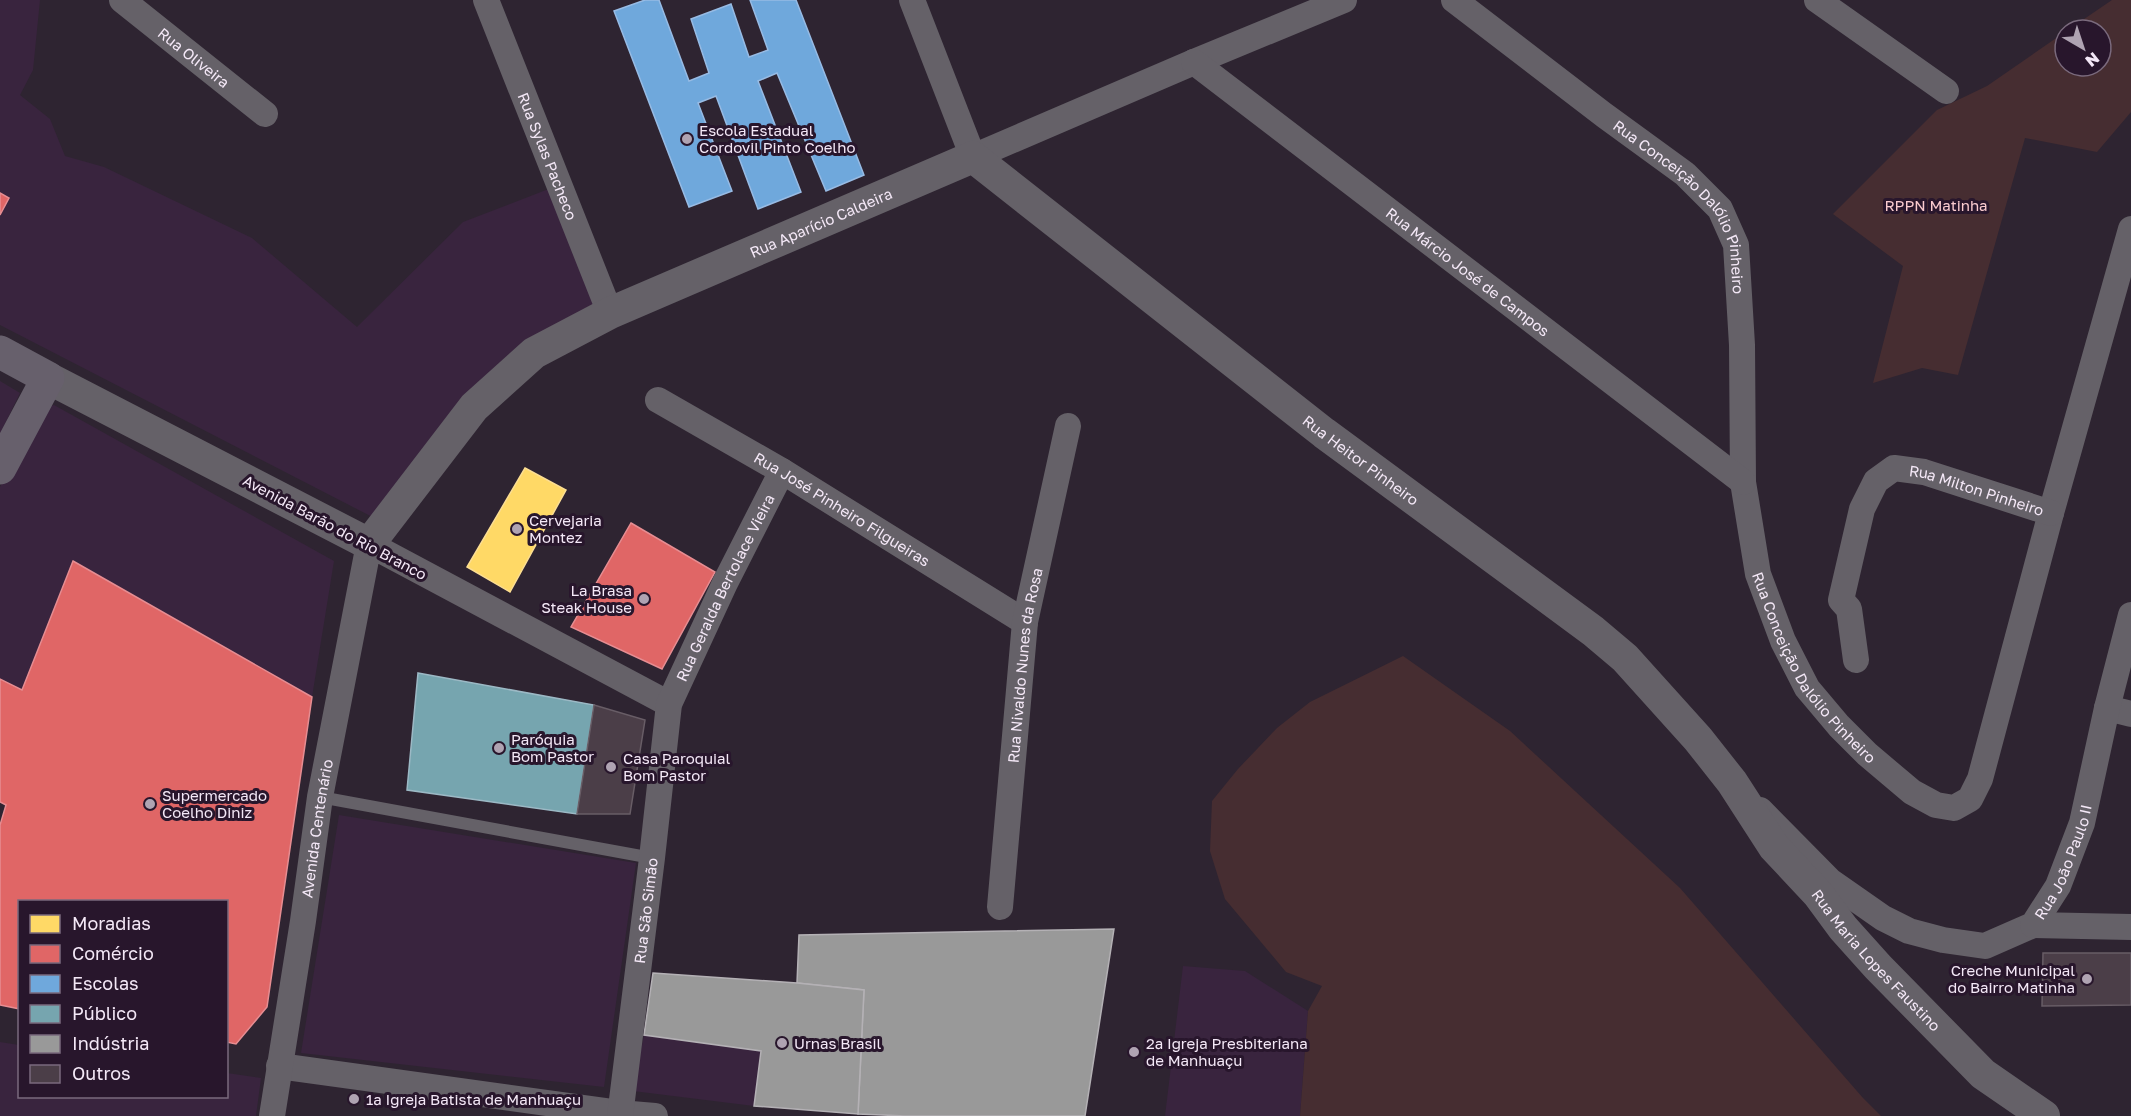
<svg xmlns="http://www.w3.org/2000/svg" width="2131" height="1116" font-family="'Golos Text',sans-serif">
<rect width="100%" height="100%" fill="#2e2431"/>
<!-- built -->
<g fill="#39243e">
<polygon points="0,0 40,0 33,70 20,95 50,119 65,156 104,167 252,238 357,327 463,222 559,185 610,313 534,353 384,523 0,325"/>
<polygon points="0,381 20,393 0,434"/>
<polygon points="54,405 334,561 312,697 73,561 22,690 0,679 0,487 41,409"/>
<polygon points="339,815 636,863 604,1087 301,1053"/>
<polygon points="1183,966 1245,971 1308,1011 1300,1116 1165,1116"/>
<polygon points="644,1035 761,1051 754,1106 633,1091"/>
<polygon points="0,1042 19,1045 20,1096 226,1096 227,1073 261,1078 256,1116 0,1116"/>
</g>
<!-- green -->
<g fill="#462d31">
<polygon points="2112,0 2131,0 2131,112 2097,152 2025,138 1958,375 1922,368 1873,383 1903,266 1833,214 1937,110 1987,86 2065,32 2065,66 2101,66 2101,30 2068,30"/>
<polygon points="1403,656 1510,731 1680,888 1863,1098 1881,1116 1300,1116 1308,1011 1322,986 1286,972 1225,899 1210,851 1212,801 1238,769 1277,728 1310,702"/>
</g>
<!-- homes -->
<polygon fill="#ffd966" stroke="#fcde92" stroke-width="1.5" points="525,468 566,490 510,592 467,567"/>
<!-- shops -->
<g fill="#e06666" stroke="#e68d92" stroke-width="1.5">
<polygon points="0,193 9,198 0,215"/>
<polygon points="631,523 715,572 662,669 571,627"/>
<polygon points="73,561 312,697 267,1007 236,1044 226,1042 226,902 20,902 20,1009 0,1005 0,825 6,805 0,802 0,679 22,690"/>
</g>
<!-- schools -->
<polygon fill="#6fa8dc" stroke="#97bbe4" stroke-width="1.5" points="645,0 659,0 689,81 709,73 691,19 731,4 749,57 768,50 750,0 796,0 864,175 826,191 777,73 758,81 801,192 758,209 716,96 698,103 732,191 689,207 614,11"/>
<!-- public -->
<polygon fill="#76a5af" stroke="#9cb9c5" stroke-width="1.5" points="418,673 594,705 577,814 407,790"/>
<!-- industry -->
<g fill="#999" stroke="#b4b1b5" stroke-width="1.5">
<polygon points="1114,929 1085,1116 906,1116 858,1114 864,990 797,983 799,935"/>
<polygon points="653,973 797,983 864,990 858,1114 754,1106 761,1051 644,1035"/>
</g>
<!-- building -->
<g fill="#4b3e48" stroke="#685d66" stroke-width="1.5">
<polygon points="594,705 645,720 630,814 577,814"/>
<polygon points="2043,953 2131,953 2131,1005 2042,1006"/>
</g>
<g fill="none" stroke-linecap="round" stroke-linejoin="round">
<!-- service -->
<polyline stroke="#656168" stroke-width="12" points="320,797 652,858"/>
<!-- minor -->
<g stroke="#656168" stroke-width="26">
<path id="s1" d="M122,0L265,114"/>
<path id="s2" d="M486,0L610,313"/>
<polyline points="912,0 973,157 1194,62 1344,0"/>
<path id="s3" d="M1454,0L1604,115L1685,174L1720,209L1736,245L1742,345L1743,482L1758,574L1783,641L1807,688L1839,726L1867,754L1912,792L1936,805L1954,808L1970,799L1980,779L2051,513L2131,229"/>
<polyline points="1817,0 1946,91"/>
<path id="s4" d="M1194,62L1743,482"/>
<path id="s5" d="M658,400L782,471L1025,622"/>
<path id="s6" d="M1856,660L1849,609L1841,600L1862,509L1876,481L1894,468L1924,472L2051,513"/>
<polyline points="2107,708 2131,714"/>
<path id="s7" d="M1760,810L1830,881L1883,918L1909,931L1943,940L1985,946L2033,925L2058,886L2082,823L2107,708L2131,615"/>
<path id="s8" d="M1000,907L1025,622L1068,426"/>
<polyline points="2033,925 2131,927"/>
<polyline points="279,1066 619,1113 655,1116"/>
<path id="s9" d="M272,1116L303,921L320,797L369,544L669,704"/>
<path id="s10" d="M620,1116L652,858L669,704L725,583L782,471"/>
</g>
<!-- tertiary -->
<path stroke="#656168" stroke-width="32" id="s11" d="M48,378L369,544L474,407L534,353L610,313L973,157L1324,433L1593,631L1625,658L1698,739L1732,782L1774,847L1818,894L1843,928L1878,967L1983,1074L2044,1116"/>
<!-- primary -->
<polyline stroke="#67606c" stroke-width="33" points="0,352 48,378 0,468"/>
</g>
<!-- markers -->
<g fill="#afa3b2" stroke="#28162c" stroke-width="2">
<circle cx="687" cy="139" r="6"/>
<circle cx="517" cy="529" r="6"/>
<circle cx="644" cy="599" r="6"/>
<circle cx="499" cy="748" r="6"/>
<circle cx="611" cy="767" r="6"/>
<circle cx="150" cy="804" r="6"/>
<circle cx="2087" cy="979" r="6"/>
<circle cx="782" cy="1043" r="6"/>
<circle cx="1134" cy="1052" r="6"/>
<circle cx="354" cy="1099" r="6"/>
</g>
<g text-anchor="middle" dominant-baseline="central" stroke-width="6" stroke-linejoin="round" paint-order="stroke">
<!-- street labels -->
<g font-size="15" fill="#f4e8f7" stroke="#28162c">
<text stroke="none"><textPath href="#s1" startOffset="92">Rua Oliveira</textPath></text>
<text stroke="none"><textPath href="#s2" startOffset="168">Rua Sylas Pacheco</textPath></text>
<text stroke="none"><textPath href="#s3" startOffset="315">Rua Conceição Dalólio Pinheiro</textPath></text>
<text stroke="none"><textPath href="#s11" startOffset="930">Rua Aparício Caldeira</textPath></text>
<text stroke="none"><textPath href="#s4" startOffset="345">Rua Márcio José de Campos</textPath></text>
<text stroke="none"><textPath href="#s11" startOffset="1588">Rua Heitor Pinheiro</textPath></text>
<text stroke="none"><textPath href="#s6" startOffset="296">Rua Milton Pinheiro</textPath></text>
<text stroke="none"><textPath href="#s5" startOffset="214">Rua José Pinheiro Filgueiras</textPath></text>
<text transform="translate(335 527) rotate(28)">Avenida Barão do Rio Branco</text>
<text stroke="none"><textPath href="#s10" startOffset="544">Rua Geralda Bertolace Vieira</textPath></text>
<text stroke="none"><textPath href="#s8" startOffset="243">Rua Nivaldo Nunes da Rosa</textPath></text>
<text stroke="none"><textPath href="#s3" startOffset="819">Rua Conceição Dalólio Pinheiro</textPath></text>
<text stroke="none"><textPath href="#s9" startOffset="291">Avenida Centenário</textPath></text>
<text stroke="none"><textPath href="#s7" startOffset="394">Rua João Paulo II</textPath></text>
<text stroke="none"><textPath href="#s10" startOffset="207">Rua São Simão</textPath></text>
<text stroke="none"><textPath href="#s11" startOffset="2312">Rua Maria Lopes Faustino</textPath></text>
</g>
<!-- poi labels -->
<g font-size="15" fill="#f4e8f7" stroke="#28162c" text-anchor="start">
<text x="699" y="130">Escola Estadual<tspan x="699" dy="17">Cordovil Pinto Coelho</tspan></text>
<text x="529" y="520">Cervejaria<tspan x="529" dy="17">Montez</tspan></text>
<text x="632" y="590" text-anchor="end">La Brasa<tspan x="632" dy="17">Steak House</tspan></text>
<text x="511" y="739">Paróquia<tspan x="511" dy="17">Bom Pastor</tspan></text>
<text x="623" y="758">Casa Paroquial<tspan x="623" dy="17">Bom Pastor</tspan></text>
<text x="162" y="795">Supermercado<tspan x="162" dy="17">Coelho Diniz</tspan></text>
<text x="2075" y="970" text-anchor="end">Creche Municipal<tspan x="2075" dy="17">do Bairro Matinha</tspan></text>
<text x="794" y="1043">Urnas Brasil</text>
<text x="1146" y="1043">2ª Igreja Presbiteriana<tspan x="1146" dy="17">de Manhuaçu</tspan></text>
<text x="366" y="1099">1ª Igreja Batista de Manhuaçu</text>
</g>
<!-- park labels -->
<g font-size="15" fill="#facbcf" stroke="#28162c">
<text x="1936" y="205">RPPN Matinha</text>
</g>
</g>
<!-- legend -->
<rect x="18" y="900" width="210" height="198" fill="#28162c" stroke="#7a6a7d" stroke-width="1.5"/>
<rect x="30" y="915" width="30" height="18" fill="#ffd966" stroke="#7a6a7d" stroke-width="1.5"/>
<text x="72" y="930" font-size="18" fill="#f4e8f7">Moradias</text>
<rect x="30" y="945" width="30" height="18" fill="#e06666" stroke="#7a6a7d" stroke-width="1.5"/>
<text x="72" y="960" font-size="18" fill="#f4e8f7">Comércio</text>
<rect x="30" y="975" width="30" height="18" fill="#6fa8dc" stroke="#7a6a7d" stroke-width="1.5"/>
<text x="72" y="990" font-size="18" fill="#f4e8f7">Escolas</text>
<rect x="30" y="1005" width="30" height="18" fill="#76a5af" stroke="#7a6a7d" stroke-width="1.5"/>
<text x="72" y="1020" font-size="18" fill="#f4e8f7">Público</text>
<rect x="30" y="1035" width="30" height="18" fill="#999999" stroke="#7a6a7d" stroke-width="1.5"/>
<text x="72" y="1050" font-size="18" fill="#f4e8f7">Indústria</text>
<rect x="30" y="1065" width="30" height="18" fill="#4b3e48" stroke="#7a6a7d" stroke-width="1.5"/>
<text x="72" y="1080" font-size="18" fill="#f4e8f7">Outros</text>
<!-- north arrow -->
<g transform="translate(2083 48) rotate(141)"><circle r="28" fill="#28162c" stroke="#7a6a7d" stroke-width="1.5"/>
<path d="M0-4.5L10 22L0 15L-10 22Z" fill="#afa3b2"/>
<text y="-9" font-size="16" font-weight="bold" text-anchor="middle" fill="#f4e8f7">N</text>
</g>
</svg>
